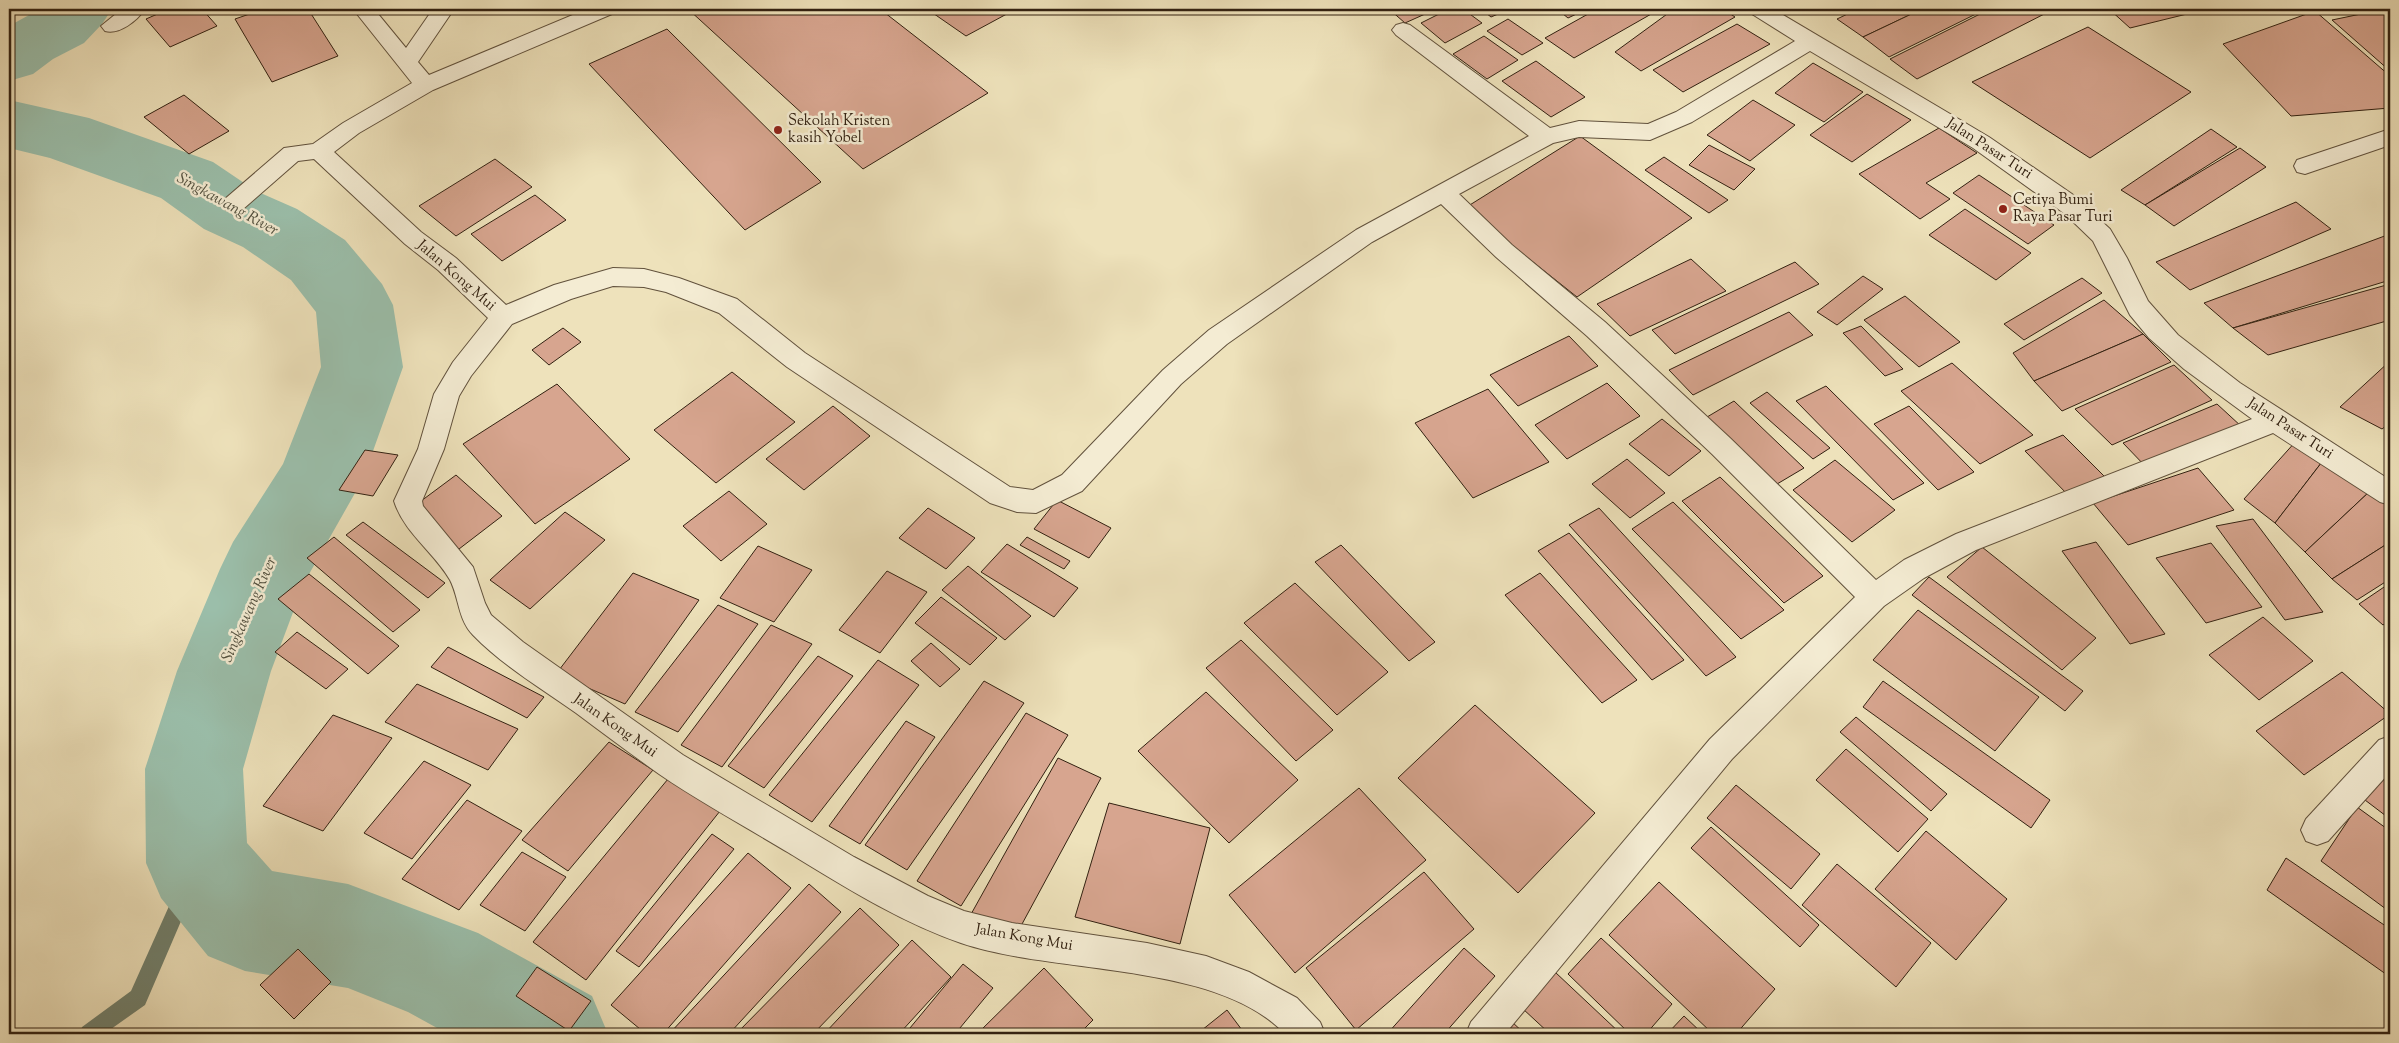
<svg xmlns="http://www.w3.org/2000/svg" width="2399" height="1043" font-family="'Sorts Mill Goudy',serif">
<rect width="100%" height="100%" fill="#eee2bb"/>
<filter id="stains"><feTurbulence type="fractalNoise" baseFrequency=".004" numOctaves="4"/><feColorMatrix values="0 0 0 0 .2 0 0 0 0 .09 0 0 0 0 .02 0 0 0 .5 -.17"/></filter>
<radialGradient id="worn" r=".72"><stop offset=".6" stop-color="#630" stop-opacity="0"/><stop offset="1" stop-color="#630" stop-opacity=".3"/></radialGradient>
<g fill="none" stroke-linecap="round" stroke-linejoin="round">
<!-- stream -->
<g fill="#71806d" fill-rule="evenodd">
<polygon points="197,854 203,857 206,863 145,1005 104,1034 80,1034 82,1027 131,991 191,857"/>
<path d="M521,1006L528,1008L530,1015L518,1034H497C501,1023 510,1010 521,1006Z"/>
</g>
<!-- river -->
<g fill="#9bbfab" fill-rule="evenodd">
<polygon points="40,9 112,9 102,24 84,43 53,59 33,74 9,81 9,26"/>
<polygon points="9,100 89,118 213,162 256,191 297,209 345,240 382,284 393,305 403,367 363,479 304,583 271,671 243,769 247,843 272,871 348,884 478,933 592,996 608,1034 448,1034 408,1012 348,988 245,971 208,956 161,898 146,863 145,769 177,671 220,569 233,542 283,464 321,367 316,312 291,280 243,247 204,229 161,198 50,158 9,148"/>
</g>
</g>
<!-- building -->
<g fill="#d7a58f" stroke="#322111">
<polygon points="169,9 202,9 217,26 170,47 146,19"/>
<polygon points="264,9 308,9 338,56 272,82 235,19"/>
<polygon points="688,9 880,9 988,93 863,169"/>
<polygon points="927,9 1016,9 966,36"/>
<polygon points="1389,9 1432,9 1434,10 1405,23"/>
<polygon points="1449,9 1463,9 1482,23 1445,43 1421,23"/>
<polygon points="1481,9 1510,9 1491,17"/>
<polygon points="1557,9 1587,9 1568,18"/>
<polygon points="1597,9 1660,9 1574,58 1545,38"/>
<polygon points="1674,9 1723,9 1735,17 1641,71 1615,52"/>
<polygon points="1858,9 1922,9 1863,37 1837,19"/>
<polygon points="1922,9 1986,9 1889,57 1863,37"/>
<polygon points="1990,9 2054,9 1917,79 1890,59"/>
<polygon points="2109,9 2181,9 2187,14 2130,28"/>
<polygon points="2196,9 2222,9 2203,14"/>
<polygon points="2273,9 2303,9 2279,14"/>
<polygon points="2385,9 2390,9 2390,71 2332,20"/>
<polygon points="2315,11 2390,76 2390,108 2291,116 2223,44"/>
<polygon points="1508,19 1543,43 1522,55 1487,31"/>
<polygon points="1737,24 1770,44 1683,92 1653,70"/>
<polygon points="2088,27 2191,92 2090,158 1972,82"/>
<polygon points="667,29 821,182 745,230 589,64"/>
<polygon points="1484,36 1518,60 1487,79 1453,54"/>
<polygon points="1536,61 1585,97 1551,117 1502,81"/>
<polygon points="1813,63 1863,92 1824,122 1775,93"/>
<polygon points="1867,94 1911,120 1852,162 1810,135"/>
<polygon points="184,95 229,131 189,154 144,117"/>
<polygon points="1753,100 1795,125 1750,161 1707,135"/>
<polygon points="1939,128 1977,153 1926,183 1950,199 1920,219 1859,174"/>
<polygon points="2211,129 2237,147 2145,205 2121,190"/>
<polygon points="1580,136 1692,218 1577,297 1465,208"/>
<polygon points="1709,145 1755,169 1734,190 1689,165"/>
<polygon points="2240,148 2266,167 2174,226 2145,205"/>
<polygon points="1664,157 1728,200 1709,213 1645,170"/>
<polygon points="495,159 532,187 456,236 419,206"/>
<polygon points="1979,175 2054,225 2028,244 1953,193"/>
<polygon points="535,195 566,220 502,261 471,234"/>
<polygon points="2296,202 2331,229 2190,290 2156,262"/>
<polygon points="1965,209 2031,253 1996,280 1929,235"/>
<polygon points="2390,234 2390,280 2233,328 2204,303"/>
<polygon points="1691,259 1726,291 1630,336 1597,304"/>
<polygon points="1795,262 1819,284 1675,354 1652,330"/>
<polygon points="1863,276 1883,289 1837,325 1817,312"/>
<polygon points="2082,278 2102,293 2024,340 2004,324"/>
<polygon points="2390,284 2390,320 2268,355 2233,328"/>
<polygon points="1905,296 1960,342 1919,367 1864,320"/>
<polygon points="2104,300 2143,334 2034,381 2013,353"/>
<polygon points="1789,312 1813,335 1693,395 1669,370"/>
<polygon points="1861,326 1903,369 1885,376 1843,333"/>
<polygon points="563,328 581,342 549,365 532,350"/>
<polygon points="2143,334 2171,362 2062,411 2034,381"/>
<polygon points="1569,336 1598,366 1518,406 1490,375"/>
<polygon points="2390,361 2390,423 2382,429 2340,407"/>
<polygon points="1952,363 2033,435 1980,464 1901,391"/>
<polygon points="2174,365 2212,400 2112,445 2075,409"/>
<polygon points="732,372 795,422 716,483 654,430"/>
<polygon points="1607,383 1640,416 1567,459 1535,425"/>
<polygon points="557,384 630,459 535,524 463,444"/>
<polygon points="1826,386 1924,483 1893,500 1796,401"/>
<polygon points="1488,389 1549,462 1473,498 1415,423"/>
<polygon points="1767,392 1830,448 1813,459 1750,403"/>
<polygon points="1734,401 1804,468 1772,487 1702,420"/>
<polygon points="2217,404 2242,427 2147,468 2123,443"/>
<polygon points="833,406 870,436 804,490 766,459"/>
<polygon points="1909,406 1974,472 1938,490 1874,424"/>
<polygon points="1662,419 1701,451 1669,476 1629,444"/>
<polygon points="2063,435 2108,480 2071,498 2025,451"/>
<polygon points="2297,440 2325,458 2275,523 2244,499"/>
<polygon points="365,450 398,455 373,496 339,490"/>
<polygon points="2325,458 2369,492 2305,552 2275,523"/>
<polygon points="1627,459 1665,493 1630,518 1592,484"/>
<polygon points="1835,460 1895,510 1852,542 1793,490"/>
<polygon points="2198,468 2234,510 2128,545 2093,503"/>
<polygon points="456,475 502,516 459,549 413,507"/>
<polygon points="1720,477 1823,576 1784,603 1682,501"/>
<polygon points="729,491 767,524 721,561 683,526"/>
<polygon points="2369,492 2390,506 2390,542 2332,579 2305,552"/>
<polygon points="1057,500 1111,528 1089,558 1034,529"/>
<polygon points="1673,502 1784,610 1741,639 1632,529"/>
<polygon points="928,508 975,538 946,569 899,538"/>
<polygon points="1599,508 1736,657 1706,676 1569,525"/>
<polygon points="565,512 605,540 530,609 490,580"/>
<polygon points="2253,519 2323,612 2285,620 2216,526"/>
<polygon points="363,522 445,583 428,598 346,535"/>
<polygon points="1569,533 1684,660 1652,680 1538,551"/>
<polygon points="334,537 420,610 393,632 307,558"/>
<polygon points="1027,537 1070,561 1064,569 1020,545"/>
<polygon points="2096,542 2165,634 2130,644 2062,551"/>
<polygon points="2390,542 2390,579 2357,600 2332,579"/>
<polygon points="2211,543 2262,607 2206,623 2156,558"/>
<polygon points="1007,544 1078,588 1054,617 981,572"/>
<polygon points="1341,545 1435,642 1409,661 1315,562"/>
<polygon points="758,546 812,570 774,622 720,598"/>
<polygon points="1982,547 2096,638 2062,670 1947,577"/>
<polygon points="968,566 1031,616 1005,640 942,590"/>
<polygon points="887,571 927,592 880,653 839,630"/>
<polygon points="633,573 699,600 625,704 556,674"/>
<polygon points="1540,573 1637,680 1602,703 1505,595"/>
<polygon points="309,574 399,646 368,674 278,599"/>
<polygon points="1929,577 2083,691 2065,711 1912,595"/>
<polygon points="1295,583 1388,672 1337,715 1244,623"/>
<polygon points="2390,583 2390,621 2383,625 2359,604"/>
<polygon points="941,597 997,638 970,665 915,623"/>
<polygon points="718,605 758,624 678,732 635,712"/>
<polygon points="1918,610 2039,697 1995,751 1873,660"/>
<polygon points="2263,617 2313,661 2259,700 2209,655"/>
<polygon points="771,625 812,644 722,767 681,745"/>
<polygon points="297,632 348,669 326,689 275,652"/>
<polygon points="1241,640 1333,730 1296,761 1206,668"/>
<polygon points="931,643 960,669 940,687 911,661"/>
<polygon points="448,647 544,697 527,718 431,667"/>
<polygon points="818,656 853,676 764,788 728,766"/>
<polygon points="878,660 919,685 812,822 769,795"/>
<polygon points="2342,672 2390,714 2304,775 2256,731"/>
<polygon points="984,681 1024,703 907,870 865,845"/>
<polygon points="1883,681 2050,800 2031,828 1863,707"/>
<polygon points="417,684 518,729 488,770 385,722"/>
<polygon points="1206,692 1298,780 1229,843 1138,751"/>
<polygon points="1475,705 1595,813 1518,893 1398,778"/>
<polygon points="1026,713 1068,735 961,906 917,881"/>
<polygon points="333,715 392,738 323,831 263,806"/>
<polygon points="1856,717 1947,794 1931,811 1840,732"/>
<polygon points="906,721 935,737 860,844 829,826"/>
<polygon points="609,742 653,770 568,871 522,840"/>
<polygon points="1846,749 1928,819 1898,852 1816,780"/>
<polygon points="1058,758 1101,778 1015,937 970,916"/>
<polygon points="424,761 471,785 412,859 364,833"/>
<polygon points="2390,768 2390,819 2365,800"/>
<polygon points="668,779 720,811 586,980 533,942"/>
<polygon points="1736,785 1820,854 1791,889 1707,818"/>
<polygon points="1359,788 1426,860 1295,973 1229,895"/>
<polygon points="467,800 522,831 459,910 402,879"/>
<polygon points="1109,803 1210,828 1180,944 1075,917"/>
<polygon points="2357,807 2390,831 2390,912 2321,861"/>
<polygon points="1711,827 1819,925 1800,947 1691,848"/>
<polygon points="1926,831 2007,899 1956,960 1875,889"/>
<polygon points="712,834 734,849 639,967 616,951"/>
<polygon points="522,852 566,877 525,931 480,905"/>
<polygon points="748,853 791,888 663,1034 646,1034 611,1005"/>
<polygon points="2286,858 2390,929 2390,977 2267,890"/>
<polygon points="1837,864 1931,943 1896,987 1802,905"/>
<polygon points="1424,872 1474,929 1356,1030 1306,968"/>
<polygon points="1659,882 1775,989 1736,1034 1713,1034 1609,935"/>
<polygon points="809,884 841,912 729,1034 669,1034"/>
<polygon points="860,908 899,945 813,1034 736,1034"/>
<polygon points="1601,938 1672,1004 1646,1034 1630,1034 1568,974"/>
<polygon points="912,940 951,977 899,1034 824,1034"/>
<polygon points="1464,948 1495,976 1444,1034 1387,1034"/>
<polygon points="298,949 331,982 294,1019 260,985"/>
<polygon points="963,964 993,988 955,1034 905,1034"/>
<polygon points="537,967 591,1001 569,1031 516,996"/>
<polygon points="1044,968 1093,1020 1079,1034 977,1034"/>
<polygon points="1555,972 1621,1034 1550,1034 1522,1008"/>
<polygon points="1227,1010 1245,1034 1197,1034"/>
<polygon points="1684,1016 1703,1034 1667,1034"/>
<polygon points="1511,1021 1525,1034 1501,1034"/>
</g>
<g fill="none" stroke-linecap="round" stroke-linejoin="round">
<defs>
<g id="minor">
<path d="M122,9H145C137,21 119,35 105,31L101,26Z"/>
<path d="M353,9H374L406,48L433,9H454L418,62L429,75L587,9H615L612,14L433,90L359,133L334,152L421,232L456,258L506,305L554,285L613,268L644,269L679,278L737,299L805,353L1010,487L1033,490L1062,475L1163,370L1209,330L1356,230L1529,136L1396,35L1392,30L1396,25L1403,23L1410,25L1550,128L1579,121L1648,124L1676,112L1795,41L1752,14L1749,9H1773L1989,137L2072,194L2110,229L2127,258L2148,301L2178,335L2240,383L2390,480V505L2380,502L2273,433L1976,550L1924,578L1884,606L1732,759L1505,1034H1466L1471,1022L1710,739L1855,597L1712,454L1587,336L1496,257L1441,204L1372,242L1227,344L1181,384L1082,491L1036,513L1017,512L990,503L787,367L719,313L666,292L644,287L613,286L571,299L512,324L471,376L459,396L444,449L422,501L423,506L473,567L485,603L491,615L523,642L683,755L854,857L928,896L964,911L1012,923L1147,943L1206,956L1249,972L1297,998L1320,1022L1325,1034H1285C1216,961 1054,975 961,943C900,922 843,886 789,853C746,827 700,802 659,774C631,754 604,734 576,713C542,689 502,665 473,635C458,620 459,597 450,580C434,552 404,533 394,501L418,449L434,394L453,362L488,318L438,270L405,244L314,159L298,161L242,210L234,212L226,210L222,204L226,198L284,148L313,144L343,123L412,83ZM1810,51L1973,148L2065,214L2093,241L2130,315L2149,338L2184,369L2252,419L1956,534L1904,560L1876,580L1730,438L1605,322L1512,245L1459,194L1553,143L1579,137L1650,140L1692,122Z"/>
<polygon points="2390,129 2390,145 2305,174 2297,172 2294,166 2297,160"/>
<polygon points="2390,736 2390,772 2328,841 2317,845 2306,841 2301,830 2306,819 2379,740"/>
</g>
</defs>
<!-- minor casing -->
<use href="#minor" stroke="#61513c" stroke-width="2"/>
<!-- minor -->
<use href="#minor" fill="#f4ecd3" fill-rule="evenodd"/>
</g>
<!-- markers -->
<g fill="#8f2418" stroke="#f4ecd3" stroke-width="2">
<circle cx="778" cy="130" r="5"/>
<circle cx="2003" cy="209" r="5"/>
</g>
<g text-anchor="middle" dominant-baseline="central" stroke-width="5" stroke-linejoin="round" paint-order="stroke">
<!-- poi labels -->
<g font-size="15" fill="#322111" stroke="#f4ecd3" text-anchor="start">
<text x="788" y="121">Sekolah Kristen<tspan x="788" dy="17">kasih Yobel</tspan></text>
<text x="2013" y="200">Cetiya Bumi<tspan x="2013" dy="17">Raya Pasar Turi</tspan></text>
</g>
<!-- street labels -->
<g font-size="15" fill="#322111" stroke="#f4ecd3">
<text transform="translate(1989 149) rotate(33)">Jalan Pasar Turi</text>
<text transform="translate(456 276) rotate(41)">Jalan Kong Mui</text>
<text transform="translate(2290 429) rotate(33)">Jalan Pasar Turi</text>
<text transform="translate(615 726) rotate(35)">Jalan Kong Mui</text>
<text transform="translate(1024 938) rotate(10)">Jalan Kong Mui</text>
</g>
<!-- water labels -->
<g font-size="16" font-style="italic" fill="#52503f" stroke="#f4ecd3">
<text transform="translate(227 205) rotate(29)">Singkawang River</text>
<text transform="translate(250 610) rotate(-66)">Singkawang River</text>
</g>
</g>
<!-- margin -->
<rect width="2399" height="1043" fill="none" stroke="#eee2bb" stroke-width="30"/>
<rect x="10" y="10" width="2379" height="1023" fill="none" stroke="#322111" stroke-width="2.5"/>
<rect x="15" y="15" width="2369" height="1013" fill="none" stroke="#322111"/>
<rect width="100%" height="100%" filter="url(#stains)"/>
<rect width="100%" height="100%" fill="url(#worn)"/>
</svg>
